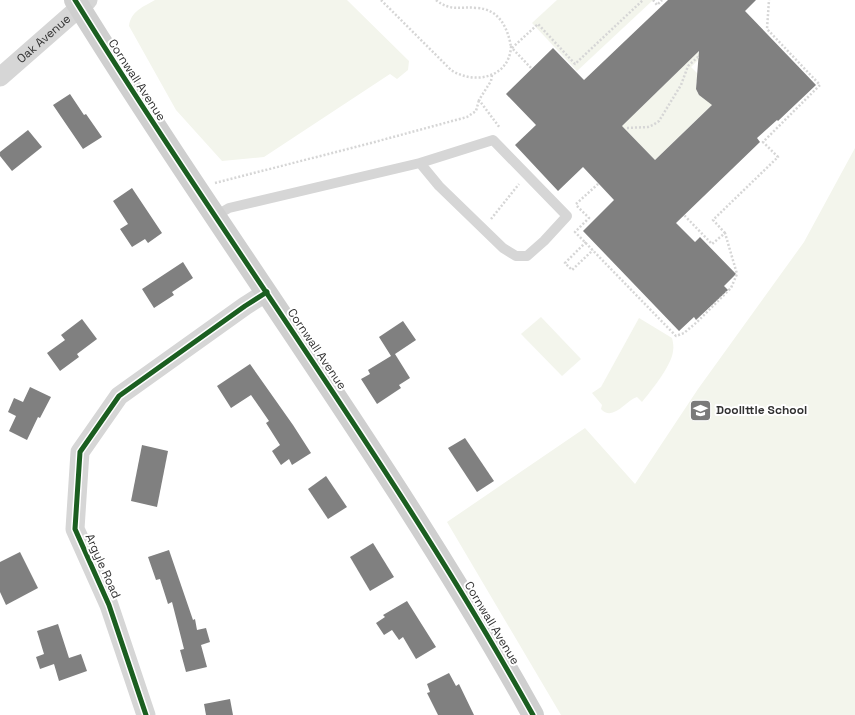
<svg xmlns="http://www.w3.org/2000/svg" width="855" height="715" font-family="'Space Grotesk',sans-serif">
<rect width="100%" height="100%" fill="#fff"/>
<!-- green -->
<g fill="#f3f5ec">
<path d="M155,0H347L409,61L408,70L397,79L390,74L264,157L222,161L176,110L129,26C131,11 143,7 155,0Z"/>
<polygon points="557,0 653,0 577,71 532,23"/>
<polygon points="698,52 702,56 691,67 700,76 696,82 697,92 705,99 720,97 655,160 622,126"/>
<polygon points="855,148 855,715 561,715 447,522 585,428 635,484 698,389 804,242"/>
<polygon points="541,317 581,359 562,376 521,334"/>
<path d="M639,318L672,338C673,342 674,347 673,351C672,365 651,391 642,402L637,397C625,401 613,422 601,409L602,405L592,393L601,387Z"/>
</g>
<!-- building -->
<g fill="#808080" fill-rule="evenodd">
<path d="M668,0H756L745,11L816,85L778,121L777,120L757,138L760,142L676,223L695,242L700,237L736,274L724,286L728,290L696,320L694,317L679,331L583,231L614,200L583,167L558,191L515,145L536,125L506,94L553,48L584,80ZM699,51L696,89L699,95L712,105L655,160L622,126Z"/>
<polygon points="70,94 84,115 86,114 102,137 83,149 53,105"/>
<polygon points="28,130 42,147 12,171 0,156 0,152"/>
<polygon points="132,188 162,233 148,243 145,239 132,247 120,229 128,224 113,201"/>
<polygon points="183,262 193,278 172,292 174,295 154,308 142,289"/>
<polygon points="82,319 97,339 77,354 79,357 60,371 47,353 65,340 61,335"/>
<polygon points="403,321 416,340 395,354 410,378 399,385 401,388 377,404 361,379 370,374 368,370 391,356 379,337"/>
<polygon points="250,364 293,425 311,453 292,465 289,459 281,465 272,451 280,445 266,423 269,421 251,395 231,408 217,386"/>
<polygon points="30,387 51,397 40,418 38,417 27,440 9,431 16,416 8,412 14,398 23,402"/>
<polygon points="465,438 494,481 477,492 448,448"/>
<polygon points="142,445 168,451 157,507 131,501"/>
<polygon points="326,476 347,507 328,519 308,489"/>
<polygon points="373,543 394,577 370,591 350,557"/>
<polygon points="169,550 193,620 195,619 197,630 206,628 210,642 201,645 207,667 186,672 180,650 184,649 172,602 168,604 160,579 156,580 148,557"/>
<polygon points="20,552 38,588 6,605 0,592 0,562"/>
<polygon points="407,601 436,647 416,659 403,637 399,640 392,630 384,635 376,623 385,617 383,615"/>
<polygon points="58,624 69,658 81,654 87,671 59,681 54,664 40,669 36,657 44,654 37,631"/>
<polygon points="449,673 456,686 459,684 474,715 438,715 427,693 430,692 427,684"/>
<polygon points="230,699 233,715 206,715 204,704"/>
</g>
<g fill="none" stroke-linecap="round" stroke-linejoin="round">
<!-- path -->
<g stroke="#d6d6d6" stroke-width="2.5" stroke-dasharray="2 2" stroke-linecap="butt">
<path d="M381,0L451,70C474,85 509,78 511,47L532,69"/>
<path d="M436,0C451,12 460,6 477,8C499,9 508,28 511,47"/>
<polyline points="653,0 657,5 662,0"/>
<polyline points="512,48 538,24 575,64 643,0"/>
<polyline points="492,75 491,81 479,100 500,128"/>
<polyline points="627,128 648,127 653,125 659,121 681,85 688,66 699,56"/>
<polyline points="215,183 371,143 467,117 476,111 479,100"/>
<polyline points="576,204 598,184"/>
<polyline points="577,206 589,218 575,232 676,336 684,333 697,322 731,288 737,274 725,233 712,244 684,215"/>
<polyline points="491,219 519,184"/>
<polyline points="725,233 713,220 778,157 763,142 820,85 767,29 769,0"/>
<polyline points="586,242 565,263 572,270 593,250"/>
</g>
<!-- lane -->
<polyline stroke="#d6d6d6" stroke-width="10" points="215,216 229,208 420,163 439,186 503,248 516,256 527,256 544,241 567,216 493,140 420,163"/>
<!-- street -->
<g stroke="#d6d6d6" stroke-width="19">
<path id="s1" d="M0,77L88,0"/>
<polyline points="146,715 109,605 75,529 80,452 119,396 245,306 267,292"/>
</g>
<!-- secondary -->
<path stroke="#cfcfcf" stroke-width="22" d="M75,0C224,241 395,467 533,715"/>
<defs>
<g id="cycleway">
<path d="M75,0C224,241 395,467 533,715"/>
<polyline points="146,715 109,605 75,529 80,452 119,396 245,306 267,292"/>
</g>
</defs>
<!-- cycleway casing -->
<use href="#cycleway" stroke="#fff" stroke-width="8"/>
<!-- cycleway -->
<use href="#cycleway" stroke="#1b5e20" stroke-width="5"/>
</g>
<!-- icons -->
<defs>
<symbol id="school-square" viewBox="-11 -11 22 22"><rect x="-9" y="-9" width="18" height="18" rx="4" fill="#7a7a7a" stroke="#fff"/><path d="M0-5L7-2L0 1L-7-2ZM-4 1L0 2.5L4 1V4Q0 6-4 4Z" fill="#fff"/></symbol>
</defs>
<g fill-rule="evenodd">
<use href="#school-square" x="688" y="398" width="25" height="25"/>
</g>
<g text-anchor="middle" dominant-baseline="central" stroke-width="4" stroke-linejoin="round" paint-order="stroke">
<!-- street labels -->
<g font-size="12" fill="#323232" stroke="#fff">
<text stroke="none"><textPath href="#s1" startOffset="58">Oak Avenue</textPath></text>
<text transform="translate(137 80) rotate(57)">Cornwall Avenue</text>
<text transform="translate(317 349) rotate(56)">Cornwall Avenue</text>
<text transform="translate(103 566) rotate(66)">Argyle Road</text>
<text transform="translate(492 623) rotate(59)">Cornwall Avenue</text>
</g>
<!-- poi labels -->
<g font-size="12" font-weight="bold" fill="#323232" stroke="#fff" text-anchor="start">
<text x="716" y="410">Doolittle School</text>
</g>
</g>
</svg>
